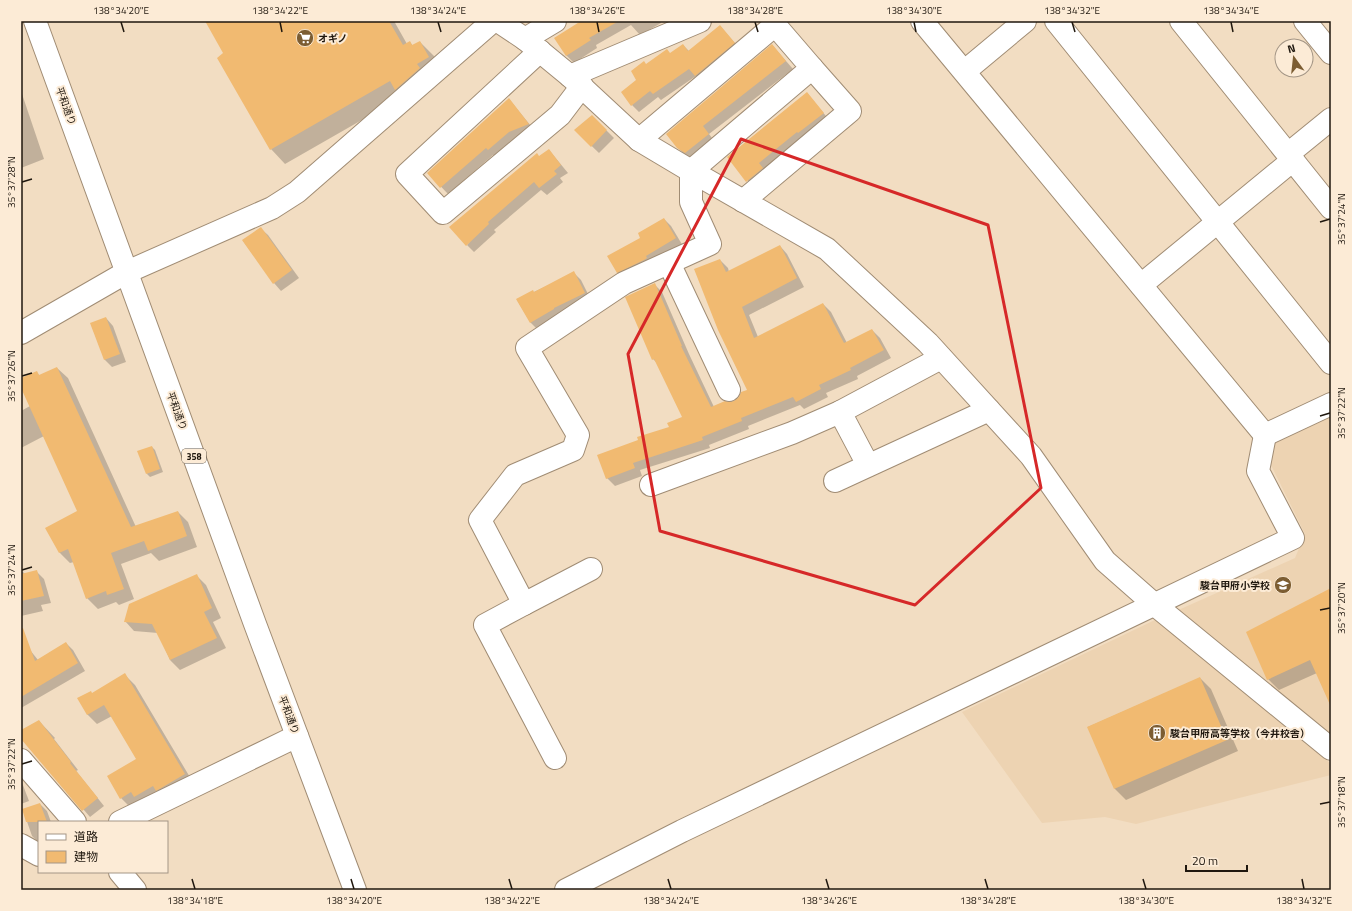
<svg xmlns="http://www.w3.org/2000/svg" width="1352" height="911" font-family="'Titillium Web','Noto Sans JP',sans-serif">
<rect width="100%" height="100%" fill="#f2ddc2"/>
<!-- built -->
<g fill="#edd3b2">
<polygon points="1331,412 1331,737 1174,612 1295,558 1305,534 1269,461 1274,440"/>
<polygon points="1157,619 1331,764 1331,775 1136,824 1105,817 1042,823 962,712"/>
</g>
<!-- shadow -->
<g fill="#0003">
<polygon points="206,21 394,21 407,44 410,42 413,46 420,42 434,56 443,71 402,97 285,164 271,149 225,54"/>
<polygon points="583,21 660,21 661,23 640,35 631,25 596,45 597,48 574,63 566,55"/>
<polygon points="720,26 741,50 703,83 696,76 661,100 658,97 639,112 632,105 637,81 647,65 671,54 683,45 689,51"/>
<polygon points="772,45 793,69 709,134 715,142 693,160 686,156 678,148"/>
<polygon points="21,91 44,159 21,168"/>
<polygon points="807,93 830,121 754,188 728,157"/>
<polygon points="509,99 535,131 496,157 493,155 448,194 428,173"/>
<polygon points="592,116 614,138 599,153 575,130"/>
<polygon points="549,150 568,173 560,178 563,182 547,195 541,190 494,230 496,232 474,252 467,245 540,157"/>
<polygon points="664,219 671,226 683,246 625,280 617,272 642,239"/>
<polygon points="260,228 268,235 299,278 281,291 274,283 243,241"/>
<polygon points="780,246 787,254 804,287 749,315 758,337 823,304 831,312 847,343 872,330 880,338 891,358 857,376 858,379 826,393 828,397 804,409 800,405 748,426 749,429 709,445 710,448 640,470 642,476 615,486 607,478 684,418 657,363 653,359 654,284 662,292 689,354 714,407 734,402 748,390 720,260 728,268 729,272"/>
<polygon points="574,273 581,280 591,300 538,330 531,323 517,300"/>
<polygon points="106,318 113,326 126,362 112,367 105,360 91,324"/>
<polygon points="57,368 68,378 136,527 178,512 188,522 197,547 159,561 151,553 121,564 134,599 119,605 116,602 98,609 87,598 74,562 70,563 60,553 47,528 79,511 44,436 21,448 21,411 30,406 21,385 21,379 36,372 40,376"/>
<polygon points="152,447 155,450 163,472 150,477 147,474"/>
<polygon points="21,572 23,572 25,574 37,572 44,579 51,603 41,605 43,611 21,616"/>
<polygon points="196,575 206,585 221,618 213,622 226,648 180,670 170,660 158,633 134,631 125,621"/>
<polygon points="1331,590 1331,704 1317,673 1279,690 1268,679"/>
<polygon points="66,643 73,650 85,671 21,708 21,654 30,650 38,660"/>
<polygon points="125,675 135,685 194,784 131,808 121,798 138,759 112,716 97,724 87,714 92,694"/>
<polygon points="1200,678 1211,689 1238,751 1126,800 1115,789 1088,727"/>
<polygon points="39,721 55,738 54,739 78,770 76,771 104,806 90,817 21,737 21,731"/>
<polygon points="21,780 29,801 21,804"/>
<polygon points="40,804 47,811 51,822 39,822 39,843 32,836 23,810"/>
</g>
<!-- building -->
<g fill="#f1ba71">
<polygon points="205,21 389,21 403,45 410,41 412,45 420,41 429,57 417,64 420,68 395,90 390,81 270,150 217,58 223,53"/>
<polygon points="581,21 619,21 589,38 591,40 566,56 554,38"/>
<polygon points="720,25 735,43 695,76 689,69 653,94 650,91 631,106 621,92 636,80 631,71 644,61 646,64 667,49 670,53 683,44 688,51"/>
<polygon points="772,44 786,61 703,126 709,134 685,153 677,148 666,134"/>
<polygon points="807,92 824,113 798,133 797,132 759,163 763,168 746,182 727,157"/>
<polygon points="509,98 529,124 509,132 488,150 486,148 440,188 427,173"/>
<polygon points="592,115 607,130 591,147 574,130"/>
<polygon points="549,149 561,165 554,171 557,174 539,188 534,182 488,222 489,224 466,246 449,227 537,153 539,156"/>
<polygon points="664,218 676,238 646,256 647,258 644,260 617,273 607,256 640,238 638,233"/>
<polygon points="261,227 292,270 273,284 242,240"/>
<polygon points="780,245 797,278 742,307 754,338 823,303 844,343 872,329 884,350 850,368 851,370 819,385 821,389 796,402 793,397 741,418 742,421 702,437 703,440 633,463 635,468 606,479 597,455 638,440 637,437 669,427 667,423 682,417 654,359 652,360 625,297 655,283 682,346 681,346 711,407 725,401 728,402 734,401 739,397 741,392 747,390 718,330 694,269 720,259 726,272"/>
<polygon points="574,271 585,293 554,308 554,309 530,323 516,299 533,290 534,292"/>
<polygon points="106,317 120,354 104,360 90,323"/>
<polygon points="57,367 131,527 178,511 187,536 148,551 144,541 111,553 124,589 107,595 106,591 86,599 68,549 59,553 45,528 77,511 21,388 21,378 37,371 39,375"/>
<polygon points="152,446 160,469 146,474 137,451"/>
<polygon points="37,570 44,596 21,601 21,574"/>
<polygon points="197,574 212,608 204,612 217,638 170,660 152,624 124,622 129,604"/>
<polygon points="1331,588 1331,707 1310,660 1267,680 1246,632"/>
<polygon points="23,628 35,661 66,642 78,663 21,697 21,629"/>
<polygon points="125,673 185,774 156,791 153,786 134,797 131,792 120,799 107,776 136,759 104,705 87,715 77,698 91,691 92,693"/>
<polygon points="1200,677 1227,740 1114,789 1087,727"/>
<polygon points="39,720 71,762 70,763 98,798 82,811 21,739 21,730"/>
<polygon points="40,803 47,822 26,822 22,809"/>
</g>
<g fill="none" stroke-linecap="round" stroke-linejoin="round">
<defs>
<g id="minor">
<polyline points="498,21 525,39 570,76 639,140 691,171 827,249 928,343 1031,456 1105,561 1155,605 1331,749"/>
<polyline points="922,21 1265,435"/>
<polyline points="1056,21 1331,363"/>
<polyline points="1181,21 1331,208"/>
<polyline points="1305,21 1331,53"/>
<polyline points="525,39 555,21"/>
<polyline points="540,51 407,174 443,213 560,115 582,86"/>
<polyline points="965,71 1025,21"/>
<polyline points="570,76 700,21"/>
<polyline points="639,140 775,25 773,21"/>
<polyline points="1288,154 1331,119"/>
<polyline points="743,201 850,111 812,68"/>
<polyline points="669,263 729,390"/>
<polyline points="1141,285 1293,160"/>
<polyline points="21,333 127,272 272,208 297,192 493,21"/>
<polyline points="840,412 868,465"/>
<polyline points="1265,435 1331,404"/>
<polyline points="835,481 989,410"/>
<polyline points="651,485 792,433 840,412 941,358"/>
<polyline points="591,569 524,604 480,520 515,475 573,450 578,435 527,348 624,283 710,244 691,202 691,171 812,68 775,25"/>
<polyline points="524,604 485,625 555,758"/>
<polyline points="21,760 75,822"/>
<polyline points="120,822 297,736"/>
<polyline points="21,845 39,855"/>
<polyline points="120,872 135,890"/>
<polyline points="566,890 682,831 1293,538 1258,471 1265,435"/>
</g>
<polyline id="highway" points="35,21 255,624 355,890"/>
</defs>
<!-- minor casing -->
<use href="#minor" stroke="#a08c74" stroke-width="24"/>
<!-- highway casing -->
<use href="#highway" stroke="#a08c74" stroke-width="24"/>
<!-- minor -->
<use href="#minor" stroke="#fff" stroke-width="22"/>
<!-- highway -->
<use href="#highway" stroke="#fff" stroke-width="22"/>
</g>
<!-- marked area -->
<path fill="none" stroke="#d62828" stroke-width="3" stroke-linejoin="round" d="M741,139L988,225L1041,488L915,605L660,531L628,354Z"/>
<!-- ticks -->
<path fill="none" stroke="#1f170e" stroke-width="1.5" d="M121,22L124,32M280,22L282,32M438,22L441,32M597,22L599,32M755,22L758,32M914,22L916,32M1072,22L1075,32M1231,22L1233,32M22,182L32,179M1320,222L1330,219M22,376L32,373M1320,416L1330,413M22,570L32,567M1320,610L1330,608M22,764L32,761M1320,804L1330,802M192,879L195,889M351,879L354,889M509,879L512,889M668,879L671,889M826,879L829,889M985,879L988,889M1143,879L1146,889M1302,879L1304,889"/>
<!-- icons -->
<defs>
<symbol id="supermarket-disc" viewBox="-11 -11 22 22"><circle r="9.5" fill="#7c5d32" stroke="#fcebd6"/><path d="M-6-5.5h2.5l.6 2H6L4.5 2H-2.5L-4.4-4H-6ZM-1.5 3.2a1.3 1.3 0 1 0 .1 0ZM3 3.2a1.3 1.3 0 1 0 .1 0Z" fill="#fff"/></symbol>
<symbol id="school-disc" viewBox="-11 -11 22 22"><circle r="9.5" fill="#7c5d32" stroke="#fcebd6"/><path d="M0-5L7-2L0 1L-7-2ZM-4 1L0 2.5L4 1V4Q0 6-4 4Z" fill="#fff"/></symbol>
<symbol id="building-disc" viewBox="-11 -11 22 22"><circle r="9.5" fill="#7c5d32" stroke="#fcebd6"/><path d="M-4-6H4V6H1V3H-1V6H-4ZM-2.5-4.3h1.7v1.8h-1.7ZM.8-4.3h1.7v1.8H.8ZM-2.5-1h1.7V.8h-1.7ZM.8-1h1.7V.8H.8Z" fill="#fff"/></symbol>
</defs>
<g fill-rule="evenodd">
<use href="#supermarket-disc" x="295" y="28" width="20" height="20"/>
<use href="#school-disc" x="1273" y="575" width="20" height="20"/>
<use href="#building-disc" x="1147" y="723" width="20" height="20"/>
</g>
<g text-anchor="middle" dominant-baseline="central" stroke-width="4" stroke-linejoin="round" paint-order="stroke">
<!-- shield labels -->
<rect fill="#fcebd6" stroke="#61574a" stroke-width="1" x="182" y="449" width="24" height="14" rx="3"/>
<g font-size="9" font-weight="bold" fill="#1f170e">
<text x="194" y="456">358</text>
</g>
<!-- poi labels -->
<g font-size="10" font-weight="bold" fill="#1f170e" stroke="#fcebd6" text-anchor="start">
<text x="318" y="38">オギノ</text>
<text x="1270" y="585" text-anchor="end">駿台甲府小学校</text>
<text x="1170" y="733">駿台甲府高等学校（今井校舎）</text>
</g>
<!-- street labels -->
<g font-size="10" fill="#1f170e" stroke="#fcebd6">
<text transform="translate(66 106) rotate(70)">平和通り</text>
<text transform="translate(177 411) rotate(70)">平和通り</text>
<text transform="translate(289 715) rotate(69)">平和通り</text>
</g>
</g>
<!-- border -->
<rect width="1352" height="911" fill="none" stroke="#fcebd6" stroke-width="44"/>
<!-- legend -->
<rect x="38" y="821" width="130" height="52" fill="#fcebd6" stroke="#a49686"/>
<rect x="46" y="834" width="20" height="6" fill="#ffffff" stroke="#a49686"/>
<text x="74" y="841" font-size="12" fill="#1f170e">道路</text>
<rect x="46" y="851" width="20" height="12" fill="#f1ba71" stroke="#a49686"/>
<text x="74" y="861" font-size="12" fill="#1f170e">建物</text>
<!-- north arrow -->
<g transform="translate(1294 58) rotate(345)"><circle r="19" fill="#fcebd6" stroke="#a49686"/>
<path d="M0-3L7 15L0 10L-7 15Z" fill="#7c5d32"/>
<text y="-6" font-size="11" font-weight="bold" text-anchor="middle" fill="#1f170e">N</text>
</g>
<!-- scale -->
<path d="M1186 865v6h61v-6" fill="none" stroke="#1f170e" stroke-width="2"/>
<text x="1192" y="865" font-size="12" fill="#1f170e" stroke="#fcebd6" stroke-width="3" paint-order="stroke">20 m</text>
<rect x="22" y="22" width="1308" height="867" fill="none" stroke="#1f170e" stroke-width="1.5"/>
<g font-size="10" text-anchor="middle" fill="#1f170e">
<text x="121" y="14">138°34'20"E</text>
<text x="280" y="14">138°34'22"E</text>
<text x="438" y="14">138°34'24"E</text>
<text x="597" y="14">138°34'26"E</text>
<text x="755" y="14">138°34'28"E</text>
<text x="914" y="14">138°34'30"E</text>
<text x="1072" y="14">138°34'32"E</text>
<text x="1231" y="14">138°34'34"E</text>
<text transform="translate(11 182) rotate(-90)" y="4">35°37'28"N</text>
<text transform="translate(1341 219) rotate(-90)" y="4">35°37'24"N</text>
<text transform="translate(11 376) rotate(-90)" y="4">35°37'26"N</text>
<text transform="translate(1341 413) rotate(-90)" y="4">35°37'22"N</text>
<text transform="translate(11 570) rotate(-90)" y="4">35°37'24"N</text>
<text transform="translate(1341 608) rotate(-90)" y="4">35°37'20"N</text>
<text transform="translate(11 764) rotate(-90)" y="4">35°37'22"N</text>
<text transform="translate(1341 802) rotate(-90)" y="4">35°37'18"N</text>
<text x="195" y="904">138°34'18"E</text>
<text x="354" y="904">138°34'20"E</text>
<text x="512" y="904">138°34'22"E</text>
<text x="671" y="904">138°34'24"E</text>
<text x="829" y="904">138°34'26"E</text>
<text x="988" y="904">138°34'28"E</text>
<text x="1146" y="904">138°34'30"E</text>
<text x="1304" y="904">138°34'32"E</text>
</g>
</svg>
